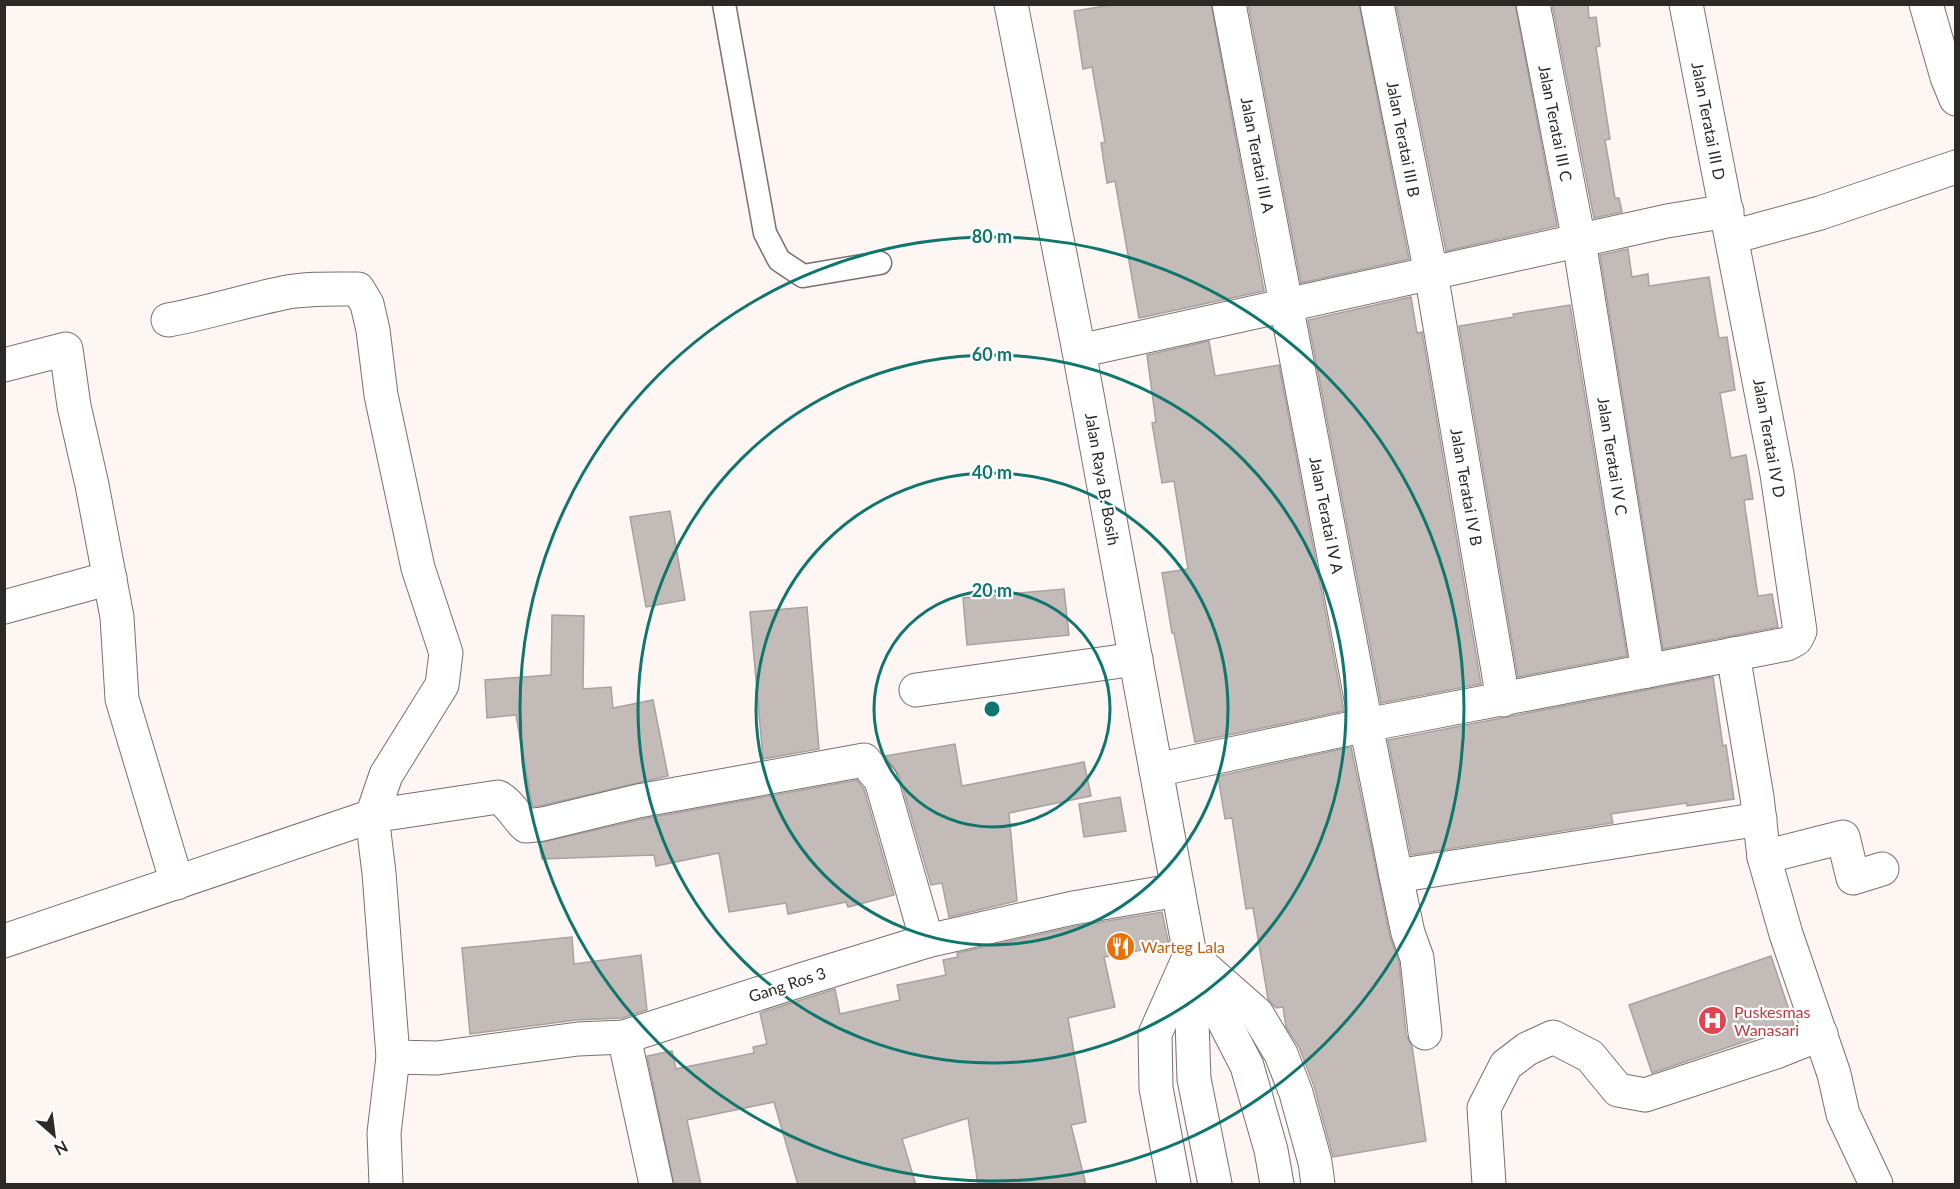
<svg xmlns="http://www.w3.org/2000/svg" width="1960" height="1189" font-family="Lato,sans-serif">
<rect width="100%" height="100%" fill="#fef6f2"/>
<!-- building -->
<g fill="#c2bbb7" stroke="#a8a19d" stroke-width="1.5">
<polygon points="1117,4 1211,4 1264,291 1139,318 1115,181 1107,183 1101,143 1105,142 1092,67 1083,69 1074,11"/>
<polygon points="1248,4 1359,4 1409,259 1301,283"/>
<polygon points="1396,4 1515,4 1557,226 1446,251"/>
<polygon points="1552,4 1588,4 1589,18 1596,17 1600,46 1596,47 1610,139 1605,140 1615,198 1619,198 1622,212 1594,218"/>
<polygon points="1628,249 1632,277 1648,274 1649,286 1709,277 1719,338 1727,337 1735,390 1720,393 1731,458 1746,455 1753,499 1744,500 1758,596 1772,594 1778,627 1663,649 1600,255"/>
<polygon points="1411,297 1417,333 1422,332 1481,684 1381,703 1308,320"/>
<polygon points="1570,305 1627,656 1518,677 1459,326 1514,317 1513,314"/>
<polygon points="1209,341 1215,376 1279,365 1344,711 1195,742 1174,633 1172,633 1162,573 1188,569 1174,481 1162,483 1152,423 1156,422 1147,355"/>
<polygon points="670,511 685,600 646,607 630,517"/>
<polygon points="1064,589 1069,635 967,645 963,598"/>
<polygon points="807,607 819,749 763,759 750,612"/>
<polygon points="552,615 584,616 583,689 611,687 613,708 653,700 668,776 540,806 533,806 532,805 516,715 487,718 485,680 551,675"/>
<polygon points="1713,677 1723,746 1726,745 1734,799 1687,806 1687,803 1611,814 1613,823 1411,855 1388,740"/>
<polygon points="955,744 962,786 1084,762 1091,796 1009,813 1017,901 949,917 942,883 931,885 899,775 885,756"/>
<polygon points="1351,747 1390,937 1399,962 1406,1035 1412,1046 1426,1141 1333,1157 1314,1086 1299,1047 1286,1027 1283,1007 1276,1008 1268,999 1253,908 1246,909 1232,818 1225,819 1218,776"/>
<polygon points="857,780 864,789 894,895 848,907 846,902 788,914 786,903 729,912 719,853 656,866 654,855 542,859 539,843 642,819"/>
<polygon points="1120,797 1126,831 1084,837 1079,804"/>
<polygon points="1162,912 1169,945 1104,957 1115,1007 1068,1018 1086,1122 1071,1125 1086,1185 978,1185 968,1118 902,1139 916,1185 798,1185 774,1102 687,1120 701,1185 674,1185 647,1056 672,1051 676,1069 754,1053 753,1047 767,1044 760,1013 835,989 840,1014 900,1000 897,985 946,975 943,960 958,957 957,953 1077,926"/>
<polygon points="572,937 574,964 641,955 647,1010 622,1018 576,1020 470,1034 462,948"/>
<polygon points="1771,956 1794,1025 1652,1073 1629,1005"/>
</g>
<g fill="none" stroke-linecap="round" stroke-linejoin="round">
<defs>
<polyline id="service" points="724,4 765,233 779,260 803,276 880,263"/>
<g id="minor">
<polyline points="1229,4 1366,725 1396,876 1408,933 1417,958 1425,1033"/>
<polyline points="1377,4 1431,273 1503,700"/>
<polyline points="1533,4 1579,241 1648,671"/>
<polyline points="1926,4 1947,77 1956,99"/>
<polyline points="1732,237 1820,213 1956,167"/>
<path d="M168,320C207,313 244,301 283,293C307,288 333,289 358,289L367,304L373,330L381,395L418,568L446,653L442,685L386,775L372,816L379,873L393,1057L384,1133L386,1184"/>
<polyline points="1079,351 1667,221 1727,211"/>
<polyline points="4,365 66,349 74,406 92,485 117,617 122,699 177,883"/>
<polyline points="4,607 110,578"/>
<polyline points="1733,654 1757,797 1764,857 1786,934 1834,1074 1843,1114 1876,1184"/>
<polyline points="916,690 1136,659"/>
<polyline points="1156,770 1366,725 1787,644 1796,639 1800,631 1777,474 1686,4"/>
<polyline points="1764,857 1843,837 1853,878 1882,869"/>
<polyline points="1396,876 1760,819"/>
<path d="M4,941L372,816L498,797C510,803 516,817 526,826L543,824L638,801L864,760L881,780L927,941"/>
<polyline points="624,1037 656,1184"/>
<polyline points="393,1057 437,1058 578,1039 624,1037 804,979 927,941 1073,908 1178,890"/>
<polyline points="1174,1184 1156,1088 1155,1034 1190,955 1257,1014 1281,1054 1296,1093 1315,1162 1318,1184"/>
<polyline points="1489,1184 1484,1108 1506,1065 1527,1049 1553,1037 1590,1056 1618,1090 1645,1095 1776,1052 1821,1034"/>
</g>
<polyline id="tertiary" points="1011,4 1079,351 1190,955"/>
<g id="secondary">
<polyline points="1190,955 1247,1066 1271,1150 1277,1184"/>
<polyline points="1190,963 1194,1079 1215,1184"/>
</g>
</defs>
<!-- service casing -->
<use href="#service" stroke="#78716e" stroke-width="25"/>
<!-- minor casing -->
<use href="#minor" stroke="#78716e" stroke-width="35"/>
<!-- tertiary casing -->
<use href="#tertiary" stroke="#78716e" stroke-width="35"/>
<!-- secondary casing -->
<use href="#secondary" stroke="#78716e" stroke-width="35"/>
<!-- service -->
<use href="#service" stroke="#fff" stroke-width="22"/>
<!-- minor -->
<use href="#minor" stroke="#fff" stroke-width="33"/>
<!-- tertiary -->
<use href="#tertiary" stroke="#fff" stroke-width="33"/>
<!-- secondary -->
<use href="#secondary" stroke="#fff" stroke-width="33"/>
</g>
<!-- distance rings -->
<g fill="none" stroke="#0f766e" stroke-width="3">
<circle cx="992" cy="709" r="118"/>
<circle cx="992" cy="709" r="236"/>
<circle cx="992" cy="709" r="354"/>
<circle cx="992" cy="709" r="472"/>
</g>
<!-- icons -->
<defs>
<symbol id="restaurant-disc" viewBox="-11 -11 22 22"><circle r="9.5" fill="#e8710a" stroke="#fff"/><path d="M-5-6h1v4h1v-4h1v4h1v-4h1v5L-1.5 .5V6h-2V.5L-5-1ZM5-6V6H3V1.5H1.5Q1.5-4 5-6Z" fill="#fff"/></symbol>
<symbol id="hospital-disc" viewBox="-11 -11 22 22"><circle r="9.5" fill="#e0444e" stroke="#fff"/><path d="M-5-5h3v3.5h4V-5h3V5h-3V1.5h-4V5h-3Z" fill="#fff"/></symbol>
</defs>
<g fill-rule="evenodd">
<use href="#restaurant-disc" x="1104" y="930" width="33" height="33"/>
<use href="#hospital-disc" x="1696" y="1004" width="33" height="33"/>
</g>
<g text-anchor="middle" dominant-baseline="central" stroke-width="4.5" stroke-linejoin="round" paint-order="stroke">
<!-- street labels -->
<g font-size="16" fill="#2c2927" stroke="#fff">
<text transform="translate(1709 121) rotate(79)">Jalan Teratai III D</text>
<text transform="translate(1556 123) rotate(79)">Jalan Teratai III C</text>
<text transform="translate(1404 139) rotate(79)">Jalan Teratai III B</text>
<text transform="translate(1258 155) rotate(79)">Jalan Teratai III A</text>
<text transform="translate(1770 438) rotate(80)">Jalan Teratai IV D</text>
<text transform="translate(1613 456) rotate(81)">Jalan Teratai IV C</text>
<text transform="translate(1103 479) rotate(80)">Jalan Raya B. Bosih</text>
<text transform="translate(1467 487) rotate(80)">Jalan Teratai IV B</text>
<text transform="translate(1327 515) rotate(79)">Jalan Teratai IV A</text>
<text transform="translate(787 984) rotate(-18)">Gang Ros 3</text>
</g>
<!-- food labels -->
<g font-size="16" fill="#c56008" stroke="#fff" text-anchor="start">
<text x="1141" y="946">Warteg Lala</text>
</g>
<!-- health labels -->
<g font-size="16" fill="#be3a42" stroke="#fff" text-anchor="start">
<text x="1734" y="1011">Puskesmas<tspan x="1734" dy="18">Wanasari</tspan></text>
</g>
</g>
<circle cx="992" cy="709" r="9" fill="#0f766e" stroke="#fff" stroke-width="3"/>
<g font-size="18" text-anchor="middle" font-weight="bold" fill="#0f766e" stroke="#fff" stroke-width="4.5" stroke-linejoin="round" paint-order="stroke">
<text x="992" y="243">80 m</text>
<text x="992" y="361">60 m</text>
<text x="992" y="479">40 m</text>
<text x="992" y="597">20 m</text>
</g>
<!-- border -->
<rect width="1960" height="1189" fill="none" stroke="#2c2927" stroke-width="12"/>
<!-- north arrow -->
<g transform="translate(54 1135) rotate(152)" stroke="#ffffff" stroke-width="4.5" paint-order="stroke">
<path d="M0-4.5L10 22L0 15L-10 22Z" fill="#2c2927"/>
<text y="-9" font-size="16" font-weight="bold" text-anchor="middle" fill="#2c2927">N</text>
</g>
</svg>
